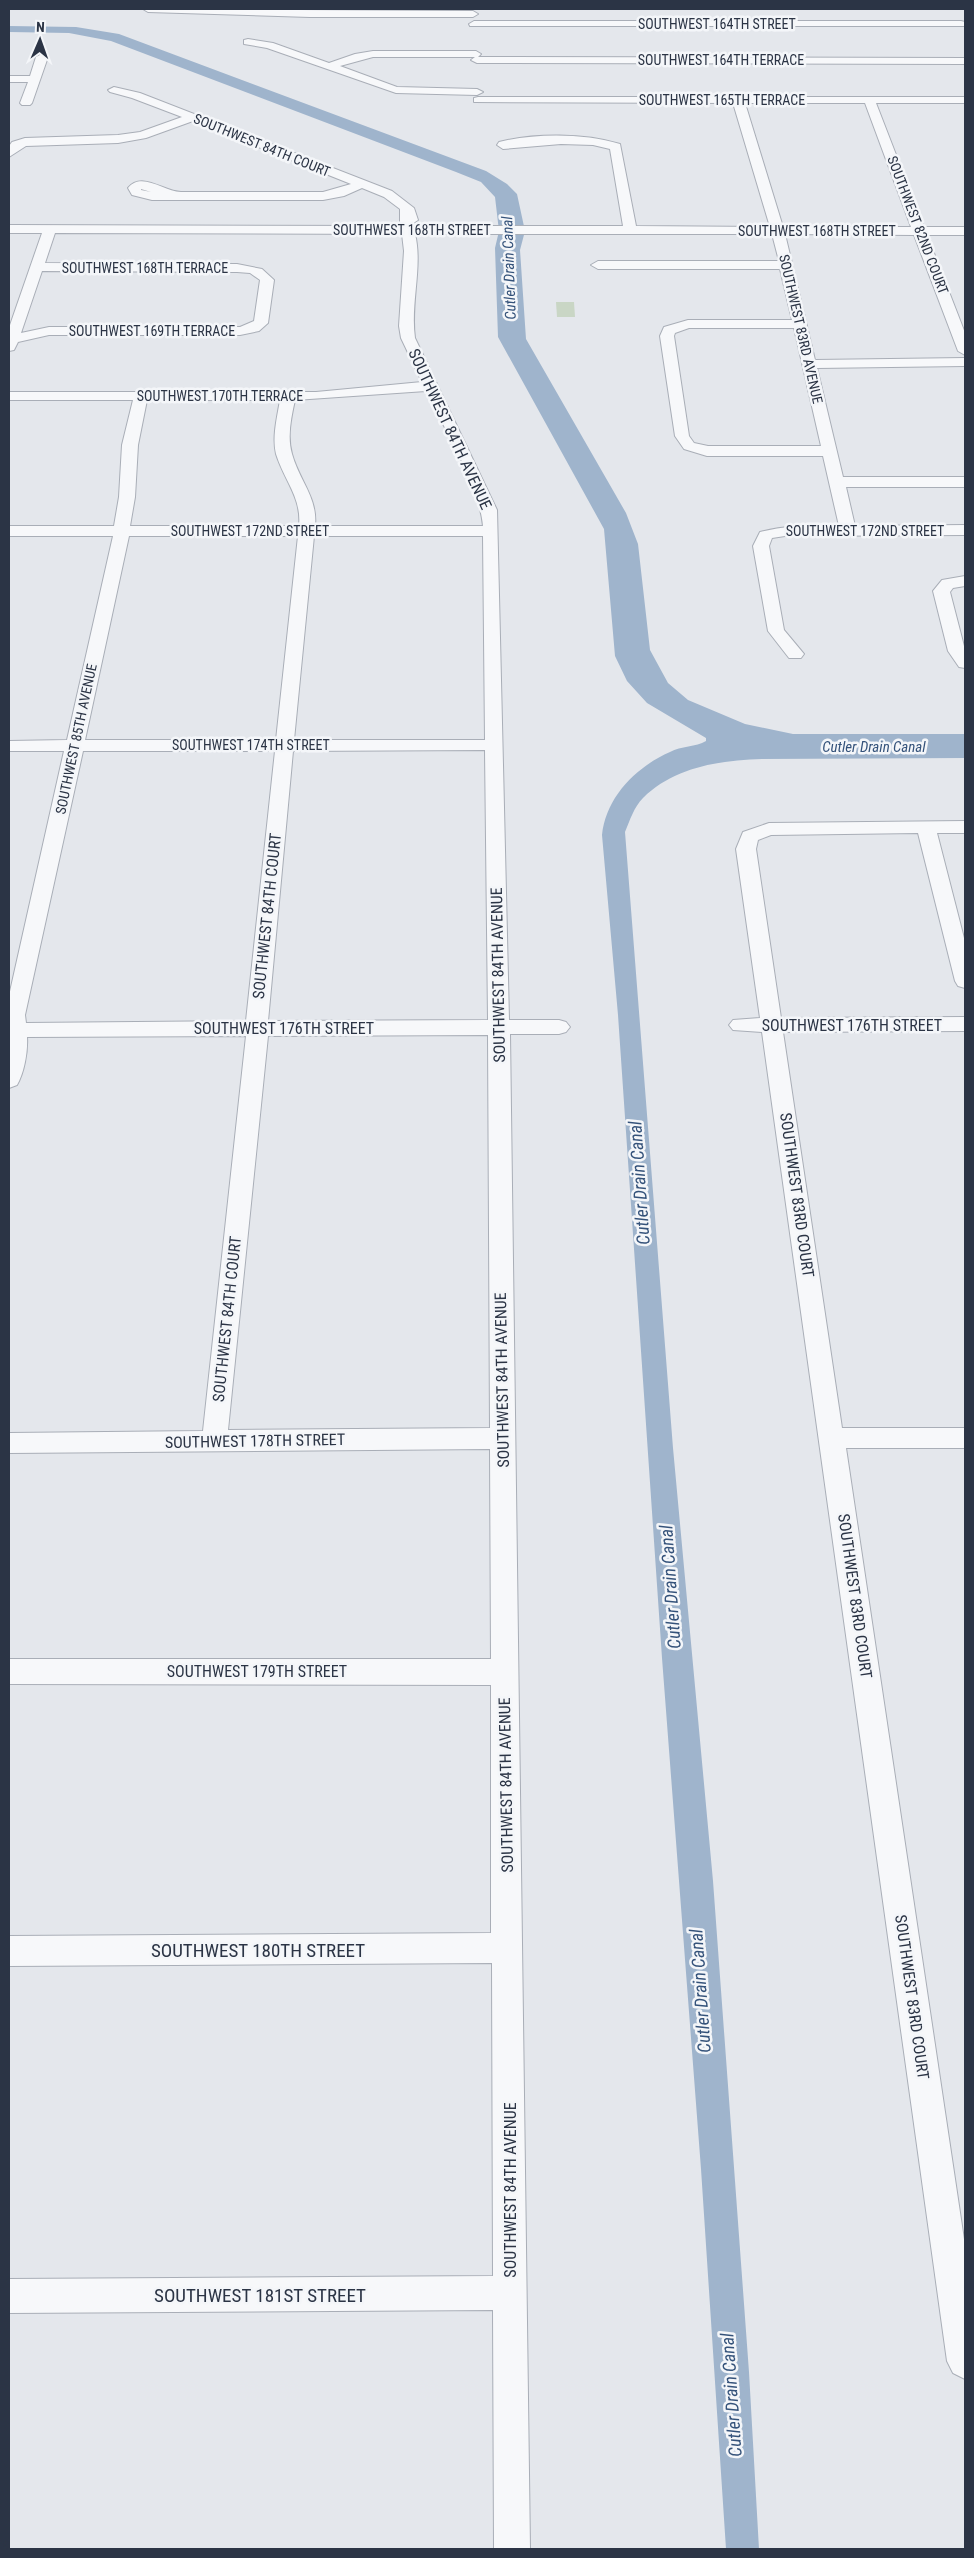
<svg xmlns="http://www.w3.org/2000/svg" width="974" height="2558" font-family="'Roboto Condensed',sans-serif">
<rect width="100%" height="100%" fill="#e4e7ec"/>
<!-- green -->
<polygon fill="#c9d6c5" points="556,302 574,302 575,317 557,317"/>
<!-- water -->
<path fill="#9fb4cc" d="M9,26L76,27L119,34L486,171L507,184L517,194L525,231L520,250L526,339L626,513L638,544L650,650L668,683L688,700L745,724L793,734H965V758L762,759C721,760 674,767 643,798C634,807 630,820 625,832L673,1448L713,1881L749,2372L759,2549H726L701,2169L662,1658L618,1015L602,835C606,797 636,767 670,752C681,746 696,747 706,741V738L647,703L627,681L615,656L604,529L498,337L495,248L499,231L495,197L481,182L456,172L111,41L69,33L9,32Z"/>
<g fill="none" stroke-linecap="round" stroke-linejoin="round">
<defs>
<g id="minor">
<polygon points="143,9 473,11 478,14 473,17 310,17 148,12"/>
<polygon points="474,21 961,21 965,22 965,26 470,26 469,24"/>
<polygon points="248,39 273,43 329,63 355,54 373,51 476,51 481,54 478,57 965,58 965,64 477,63 471,60 475,57 373,57 340,66 397,87 477,89 483,92 477,95 396,93 267,48 244,44 244,40"/>
<polygon points="42,54 48,57 32,103 30,105 22,105 20,103 28,82 9,82 9,76 30,76 36,57"/>
<path d="M114,87L140,93L392,191L414,208L418,220L412,224V226H623L610,149L593,145L561,144L503,149L497,145L499,142C535,133 584,133 620,144L636,226L770,227L733,103L474,102V98L478,97H965V103H876L924,227H965V235H927L965,333V355L958,351L914,235L785,234L815,360L965,358V366L817,368L843,477H965V487H846L855,526L965,525V535L785,536L772,538L769,546L784,630L804,654L801,658H789L768,631L753,546L760,532C787,525 812,526 839,526L823,456H707L684,449L675,436L660,336L664,327L688,320H792L780,269H598L591,265L598,261H779L772,234H415C423,266 410,304 415,338L497,510L509,1020H559L566,1022L570,1027L566,1032L559,1034H510L530,2549H494L493,2310L9,2313V2279L493,2276L492,1963L9,1966V1936L491,1933V1685L9,1684V1659H491L490,1449L9,1453V1433L203,1431L246,1036L27,1037C28,1052 24,1073 17,1085L9,1088V996L64,751H9V741L67,740L113,536H9V526H114L119,497L122,445L133,400H9V392H316L422,382L401,338L399,326L404,251L402,234L55,233L45,263L237,264L262,269L274,280L268,323L259,331L240,335H49L18,342L14,350L9,351V328L42,233H9V225L400,226V209L384,197L362,188L344,196L323,200H152L132,195L128,188C142,171 164,192 181,192H323L351,184L193,121L146,138L118,143L26,146L9,157V146L12,142L25,138L118,135L140,132L182,117L132,98L110,92L108,90ZM745,103H865L911,227H783ZM141,189L151,192L141,190ZM42,271L237,272L250,273L260,280L254,321L240,327H49L21,333ZM689,328H794L821,446H708L694,443L689,436L674,336L675,333ZM426,391C445,430 479,484 483,526H315C318,498 299,480 292,454C287,437 291,418 295,400ZM147,400H280C277,418 272,437 276,454C284,480 302,498 299,526H130L135,497L138,445ZM129,536H298L276,740H85ZM314,536H483L485,740H294ZM485,750L488,1020L268,1021L293,751ZM83,751H275L246,1021L26,1023L25,1015ZM488,1035L490,1428L228,1430L268,1036Z"/>
<polygon points="965,576 965,586 953,588 950,592 965,650 965,668 959,667 948,651 933,591 942,580"/>
<polygon points="965,821 965,833 937,833 965,942 965,988 958,986 955,981 918,833 771,835 758,840 756,849 781,1018 965,1017 965,1031 783,1032 842,1428 965,1428 965,1448 846,1448 965,2246 965,2379 953,2373 947,2361 762,1032 733,1030 729,1025 733,1020 760,1018 736,849 743,832 769,823"/>
</g>
</defs>
<!-- minor casing -->
<use href="#minor" stroke="#a9aeb7" stroke-width="2"/>
<!-- minor -->
<use href="#minor" fill="#f7f8fa" fill-rule="evenodd"/>
</g>
<g text-anchor="middle" dominant-baseline="central" stroke-width="5" stroke-linejoin="round" paint-order="stroke">
<!-- far-street labels -->
<g font-size="14" fill="#2b3445" stroke="#f4f6f9">
<text x="717" y="24">SOUTHWEST 164TH STREET</text>
<text x="721" y="60">SOUTHWEST 164TH TERRACE</text>
<text x="722" y="100">SOUTHWEST 165TH TERRACE</text>
<text transform="translate(262 145) rotate(22)">SOUTHWEST 84TH COURT</text>
<text transform="translate(918 225) rotate(69)">SOUTHWEST 82ND COURT</text>
<text x="412" y="230">SOUTHWEST 168TH STREET</text>
<text x="817" y="231">SOUTHWEST 168TH STREET</text>
<text x="145" y="268">SOUTHWEST 168TH TERRACE</text>
<text transform="translate(801 329) rotate(77)">SOUTHWEST 83RD AVENUE</text>
<text x="152" y="331">SOUTHWEST 169TH TERRACE</text>
<text x="220" y="396">SOUTHWEST 170TH TERRACE</text>
<text x="250" y="531">SOUTHWEST 172ND STREET</text>
<text x="865" y="531">SOUTHWEST 172ND STREET</text>
<text transform="translate(76 739) rotate(-78)">SOUTHWEST 85TH AVENUE</text>
<text x="251" y="745">SOUTHWEST 174TH STREET</text>
</g>
<!-- far-water labels -->
<g font-size="15" font-style="italic" fill="#34527a" stroke="#f4f6f9">
<text transform="translate(509 268) rotate(-92)">Cutler Drain Canal</text>
<text x="874" y="747">Cutler Drain Canal</text>
</g>
<!-- street labels -->
<g font-size="16" fill="#2b3445" stroke="#f4f6f9">
<text transform="translate(450 429) rotate(65)">SOUTHWEST 84TH AVENUE</text>
<text transform="translate(267 916) rotate(-84)">SOUTHWEST 84TH COURT</text>
<text transform="translate(498 975) rotate(-91)">SOUTHWEST 84TH AVENUE</text>
<text x="852" y="1025">SOUTHWEST 176TH STREET</text>
<text x="284" y="1028">SOUTHWEST 176TH STREET</text>
<text transform="translate(797 1195) rotate(82)">SOUTHWEST 83RD COURT</text>
<text transform="translate(227 1319) rotate(-84)">SOUTHWEST 84TH COURT</text>
<text transform="translate(502 1380) rotate(-91)">SOUTHWEST 84TH AVENUE</text>
<text transform="translate(255 1441) rotate(-1)">SOUTHWEST 178TH STREET</text>
<text transform="translate(855 1596) rotate(82)">SOUTHWEST 83RD COURT</text>
<text x="257" y="1671">SOUTHWEST 179TH STREET</text>
<text transform="translate(506 1785) rotate(-91)">SOUTHWEST 84TH AVENUE</text>
<text transform="translate(912 1997) rotate(82)">SOUTHWEST 83RD COURT</text>
<text transform="translate(510 2190) rotate(-90)">SOUTHWEST 84TH AVENUE</text>
</g>
<!-- water labels -->
<g font-size="18" font-style="italic" fill="#34527a" stroke="#f4f6f9">
<text transform="translate(639 1183) rotate(-94)">Cutler Drain Canal</text>
<text transform="translate(670 1587) rotate(-94)">Cutler Drain Canal</text>
<text transform="translate(700 1991) rotate(-94)">Cutler Drain Canal</text>
<text transform="translate(731 2395) rotate(-94)">Cutler Drain Canal</text>
</g>
<!-- near-street labels -->
<g font-size="19" fill="#2b3445" stroke="#f4f6f9">
<text x="258" y="1950">SOUTHWEST 180TH STREET</text>
<text x="260" y="2295">SOUTHWEST 181ST STREET</text>
</g>
</g>
<!-- border -->
<rect width="974" height="2558" fill="none" stroke="#2b3445" stroke-width="20"/>
<!-- north arrow -->
<g transform="translate(40 40) rotate(2)" stroke="#f4f6f9" stroke-width="4" paint-order="stroke">
<path d="M0-4L9 19L0 12L-9 19Z" fill="#2b3445"/>
<text y="-8" font-size="14" font-weight="bold" text-anchor="middle" fill="#2b3445">N</text>
</g>
</svg>
